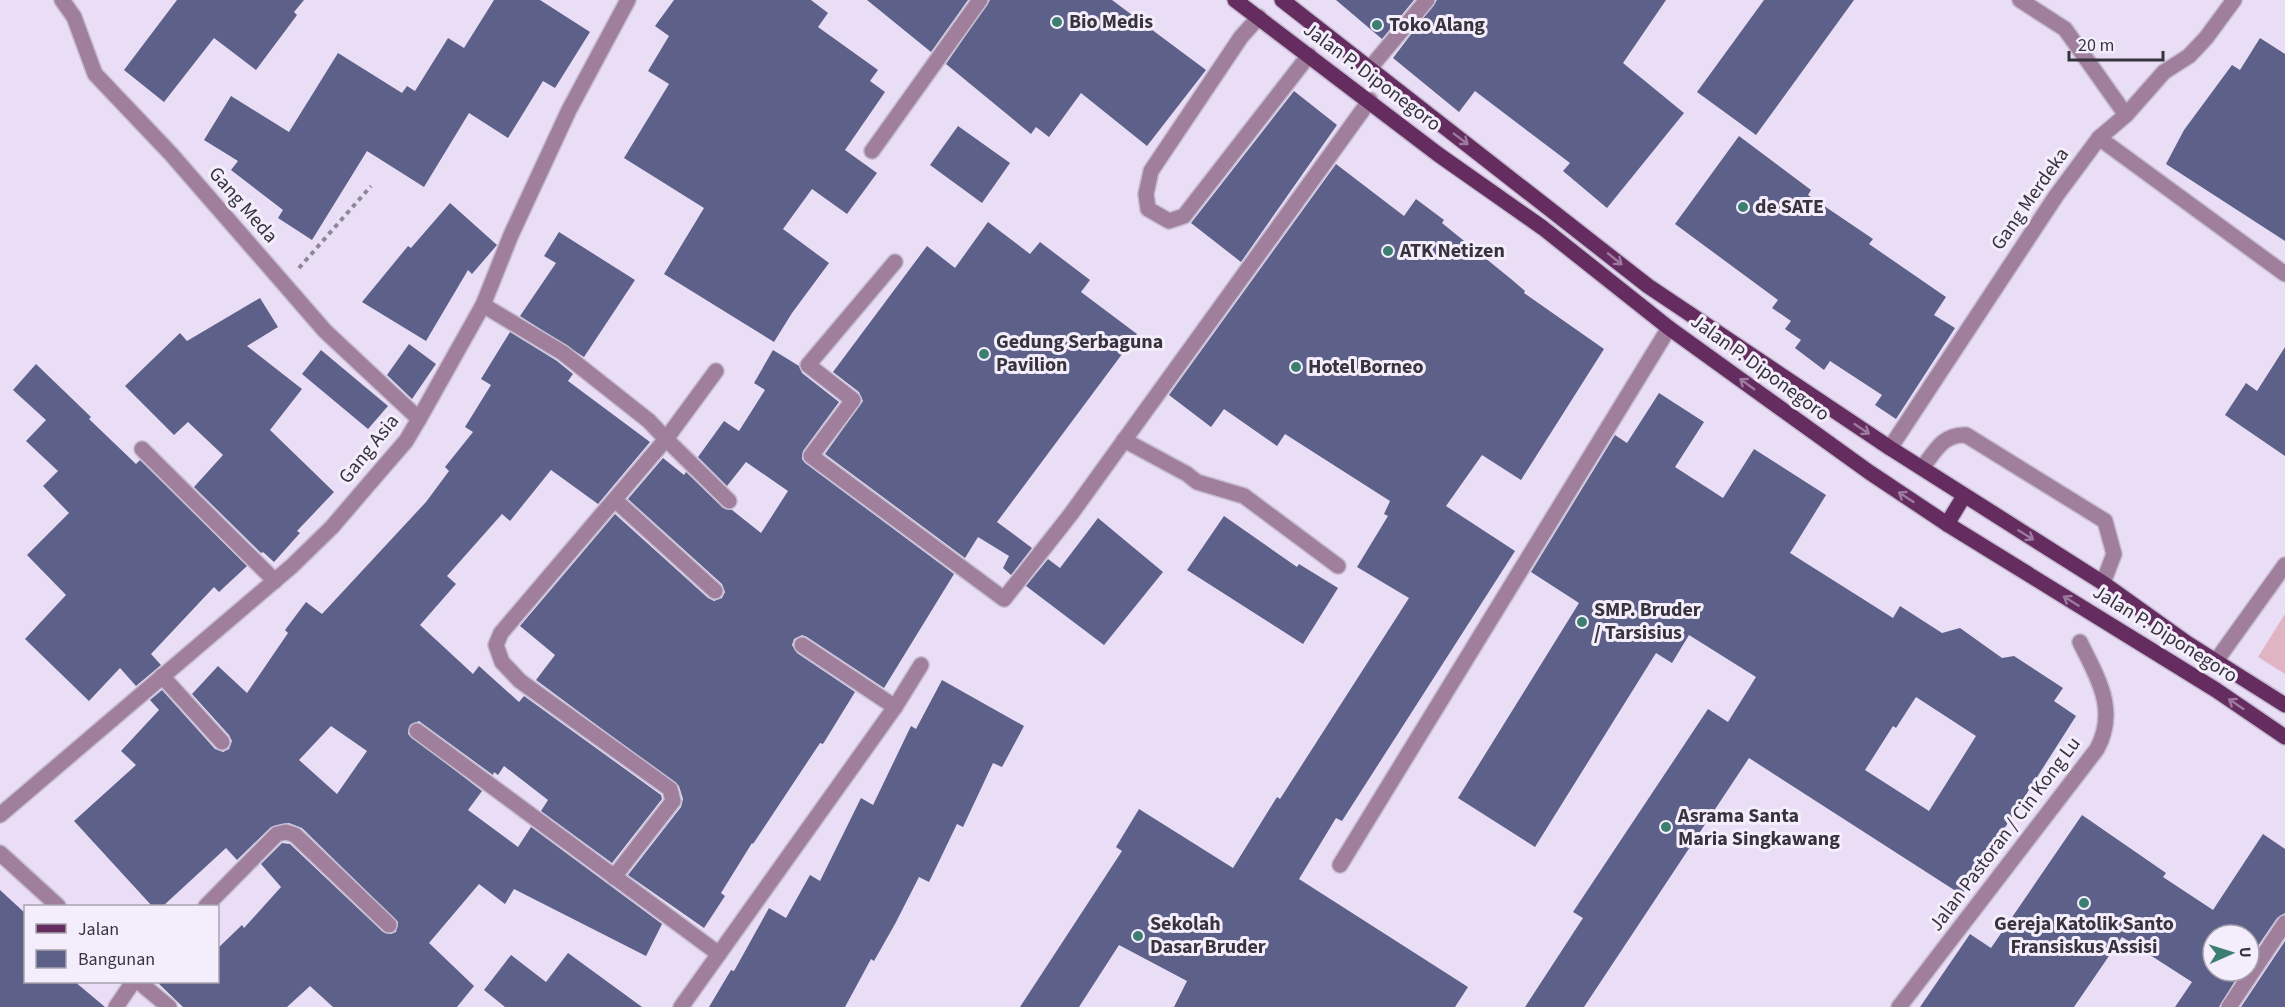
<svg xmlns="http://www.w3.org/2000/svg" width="2285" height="1007" font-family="'Source Sans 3',sans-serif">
<rect width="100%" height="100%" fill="#e9def6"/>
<!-- green -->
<polygon fill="#e1b4c3" points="2285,614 2285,674 2258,657"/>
<!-- building -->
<g fill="#5d618a" fill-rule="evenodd">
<polygon points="177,0 304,0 294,12 297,15 256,70 214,38 164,102 124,70"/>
<polygon points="494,0 540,0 590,32 555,88 543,81 508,138 469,113 424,187 367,151 312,240 278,218 283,210 231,170 238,161 204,140 231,96 289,132 338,53 402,93 407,86 415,91 448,38 464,48"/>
<polygon points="674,0 811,0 828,13 818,27 878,70 870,81 885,92 845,150 877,173 847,214 812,189 783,229 829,263 792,313 774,342 664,274 704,208 624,158 669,84 648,71 669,36 655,26"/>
<polygon points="867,0 968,0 931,52"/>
<polygon points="990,0 1112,0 1206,70 1147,146 1081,93 1049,137 1036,127 1031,134 946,64"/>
<polygon points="1336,0 1414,0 1382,39"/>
<polygon points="1437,0 1666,0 1623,63 1684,113 1607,208 1563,171 1570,163 1475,91 1459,112 1393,58"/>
<polygon points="1764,0 1854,0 1756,135 1697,92"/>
<polygon points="2260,38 2285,54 2285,241 2166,164 2184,130 2232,65 2240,70"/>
<polygon points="1294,91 1337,125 1241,262 1191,223"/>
<polygon points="958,126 1010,163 982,203 930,165"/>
<polygon points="1739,136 1811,190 1808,195 1873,239 1869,244 1946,297 1934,315 1955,328 1896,419 1875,405 1882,395 1830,361 1824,370 1795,348 1801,340 1785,329 1791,321 1772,308 1778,300 1675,224"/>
<polygon points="1336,164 1404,216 1416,199 1444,220 1442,223 1511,279 1525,291 1524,293 1604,349 1521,480 1482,455 1446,506 1515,551 1342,821 1336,818 1299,879 1468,987 1455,1007 1174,1007 1187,981 1119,945 1079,1007 1020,1007 1122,851 1116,847 1139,809 1233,868 1277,797 1280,799 1409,598 1357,567 1388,516 1384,514 1390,501 1285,434 1277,446 1224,409 1211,427 1169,395"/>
<polygon points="450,203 497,245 472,274 468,270 426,341 362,302 408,246 411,248"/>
<polygon points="988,222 1030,254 1040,242 1090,280 1081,292 1137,334 997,522 1032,548 1011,575 1003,568 1009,556 978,537 965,558 825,454 863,401 859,392 833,372 927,246 955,268"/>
<polygon points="559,232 635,280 584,357 520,316 556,263 544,256"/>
<polygon points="260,298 278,327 247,346 302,389 270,430 334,492 297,531 300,533 274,562 263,552 261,553 194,487 223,455 188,422 174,435 125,386 180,333 187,341"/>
<path d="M510,332L557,361L573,374L568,381L650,442L598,504L551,470L510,521L502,514L447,576L456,584L420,625L473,674L479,666L519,702L524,696L661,795L662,799L612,863L541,811L548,800L504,766L498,775L494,772L493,775L419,721L410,725L408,734L482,791L468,810L518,847L531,827L662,924L646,956L514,889L505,904L479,884L429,943L474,986L457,1007H333L310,986L287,1007H183L156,981H218V948L242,925L244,928L281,887L261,864L282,843L290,844L383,932L391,934L396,932L398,922L302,828L289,823L271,827L237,860L226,848L163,906H152L74,821L136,765L121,751L159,710L150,700L162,690L215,749L223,752L229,749L232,741L229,735L192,694L218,666L247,693L288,633L285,630L306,602L322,614L426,502L449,471L445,467L473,432L465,427L491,385L481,379ZM331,726L367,751L337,794L299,760Z"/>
<polygon points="409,344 436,364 412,399 387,375"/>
<polygon points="2285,347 2285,456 2225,415 2246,383 2257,391"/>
<polygon points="321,350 388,406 368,429 302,374"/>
<polygon points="773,350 799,366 802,373 839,402 803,451 802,459 805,463 954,574 884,688 807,637 802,635 794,639 792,645 797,653 855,692 823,744 820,743 753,844 752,843 721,893 725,896 704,928 628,875 681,807 683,799 679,786 536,680 555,655 520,626 615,514 708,598 714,601 722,598 725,592 722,584 628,499 663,458 684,475 686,472 723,508 732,510 761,533 788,491 746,462 727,486 698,457 724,421 739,431 765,390 754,383"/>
<polygon points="36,364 91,417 89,419 136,464 140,460 247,566 219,592 214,587 151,654 161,665 136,686 120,668 89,701 25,639 66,595 27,555 69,513 43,486 58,471 26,441 46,420 13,390"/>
<path d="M1659,393L1704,422L1675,467L1723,498L1754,449L1826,495L1790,553L1893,618L1900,606L1942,633L1960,628L2002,658L2014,656L2063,688L2054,701L2076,716L1962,895L1749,758L1584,1007H1525L1583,918L1573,912L1708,709L1728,722L1756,677L1689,635L1672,663L1656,653L1535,847L1458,798L1579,603L1531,572L1615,435L1627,443ZM1916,697L1976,736L1929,811L1865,770L1893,726L1896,728Z"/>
<polygon points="1224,516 1297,567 1299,564 1338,588 1303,644 1187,570"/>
<polygon points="1098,518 1163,572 1104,645 1026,586 1048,559 1060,568"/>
<polygon points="942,680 1024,726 1002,767 993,763 963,827 957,824 929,882 919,877 895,924 874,961 871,959 845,1007 709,1007 731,970 734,971 769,908 786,918 810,875 820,881 861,798 873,805 911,726 916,729"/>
<polygon points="2082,815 2166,873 2163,877 2213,910 2263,834 2285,849 2285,913 2277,918 2249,959 2249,935 2213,935 2213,971 2241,971 2219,1007 2175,1007 2192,982 2122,937 2074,1007 1920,1007 1970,934 1991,948"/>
<polygon points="0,890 26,914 26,981 74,981 105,1007 0,1007"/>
<polygon points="2285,941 2285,1007 2241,1007"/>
<polygon points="568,953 642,1007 505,1007 484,990 511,955 546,982"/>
</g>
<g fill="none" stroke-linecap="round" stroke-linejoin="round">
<defs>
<g id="minor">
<polyline points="62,0 74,17 95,74 171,154 325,331 419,419"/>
<polyline points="2020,0 2065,29 2126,115"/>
<polyline points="1259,17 1241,37 1151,171 1146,194 1148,209 1169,221 1184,216 1309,55"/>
<polyline points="1370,68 1427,0"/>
<polyline points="2099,138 2285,274"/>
<polyline points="872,151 980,0"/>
<polyline points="895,262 808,365 853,400 811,456 1004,599 1071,514 1370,100"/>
<polyline points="483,305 563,353 649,421 666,439 501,633 496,645 502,662 520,681 670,789 673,801 614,877"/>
<polyline points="716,371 666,439 729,501"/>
<polyline points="1124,440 1187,474 1197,482 1244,496 1338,566"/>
<polyline points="1890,448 2056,196 2099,138 2126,115 2164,72 2189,56 2206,38 2234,0"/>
<polyline points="142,449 275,581"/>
<path d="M1922,468C1935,452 1942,434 1966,435L2105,521L2114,554L2103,583"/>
<polyline points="615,500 715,591"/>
<polyline points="802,645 895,707"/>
<polyline points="2216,661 2285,565"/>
<polyline points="162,676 222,742"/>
<polyline points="417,731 719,954"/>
<polyline points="0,815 292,566 332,527 374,478 406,441 419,419 483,305 511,235 569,110 628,0"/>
<polyline points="0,853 58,906"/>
<polyline points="1340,865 1669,328"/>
<polyline points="206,906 277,834 286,832 295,835 389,925"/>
<polyline points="139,982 169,1007"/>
<polyline points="116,1007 133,982"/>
<polyline points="681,1007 895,707 921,665"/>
<path d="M1899,1007L2097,749C2118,710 2098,679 2080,642"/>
<polyline points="2229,1007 2285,923"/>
</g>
<g id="major">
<polyline points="1235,0 1439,155 1543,228 1669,328 1869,472 1947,524 2216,690 2285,737"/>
<polyline points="1282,0 1648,286 1890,448 2103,583 2187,643 2285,705"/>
<polyline points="1947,524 1964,496"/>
</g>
</defs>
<!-- minor casing -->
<use href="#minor" stroke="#c5bcd1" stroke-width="18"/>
<!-- major casing -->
<use href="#major" stroke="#c5bcd1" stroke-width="18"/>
<!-- path -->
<polyline stroke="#8e8797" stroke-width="4" stroke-dasharray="4.5 4.5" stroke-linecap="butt" points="299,268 371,186"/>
<!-- minor -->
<use href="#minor" stroke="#a07f9c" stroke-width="15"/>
<!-- major -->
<use href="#major" stroke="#642c5f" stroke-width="15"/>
</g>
<!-- one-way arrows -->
<defs><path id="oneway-shaft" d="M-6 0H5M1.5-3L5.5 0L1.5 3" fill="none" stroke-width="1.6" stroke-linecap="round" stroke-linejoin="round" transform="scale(1.5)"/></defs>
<g stroke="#9e7a9e">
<use href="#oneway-shaft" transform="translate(1461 139) rotate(37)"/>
<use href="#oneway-shaft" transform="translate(1615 259) rotate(39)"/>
<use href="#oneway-shaft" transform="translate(1747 384) rotate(-144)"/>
<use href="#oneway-shaft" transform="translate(1862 429) rotate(34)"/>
<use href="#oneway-shaft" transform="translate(1906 497) rotate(-147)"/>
<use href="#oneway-shaft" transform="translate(2026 535) rotate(32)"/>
<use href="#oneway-shaft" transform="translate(2071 601) rotate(-148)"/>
<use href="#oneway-shaft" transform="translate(2236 704) rotate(-146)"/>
</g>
<!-- markers -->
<g fill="#3c7e6f" stroke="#f4eefc" stroke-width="2">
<circle cx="1057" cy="22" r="6"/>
<circle cx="1377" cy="25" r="6"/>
<circle cx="1743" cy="207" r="6"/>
<circle cx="1388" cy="251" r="6"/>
<circle cx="984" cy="354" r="6"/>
<circle cx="1296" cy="367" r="6"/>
<circle cx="1582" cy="622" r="6"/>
<circle cx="1666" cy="827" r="6"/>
<circle cx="2084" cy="903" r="6"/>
<circle cx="1138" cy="936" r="6"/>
</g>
<g text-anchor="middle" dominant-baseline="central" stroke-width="6" stroke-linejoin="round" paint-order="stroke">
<!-- poi labels -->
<g font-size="20" font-weight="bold" fill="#37333c" stroke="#f4eefc" text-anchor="start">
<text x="1069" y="22">Bio Medis</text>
<text x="1389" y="25">Toko Alang</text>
<text x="1755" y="207">de SATE</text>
<text x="1400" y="251">ATK Netizen</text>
<text x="996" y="342">Gedung Serbaguna<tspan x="996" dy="23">Pavilion</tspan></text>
<text x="1308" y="367">Hotel Borneo</text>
<text x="1594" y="610">SMP. Bruder<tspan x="1594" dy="23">/ Tarsisius</tspan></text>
<text x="1678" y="816">Asrama Santa<tspan x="1678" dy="23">Maria Singkawang</tspan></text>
<text x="1150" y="924">Sekolah<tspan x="1150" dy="23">Dasar Bruder</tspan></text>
<text x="2084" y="924" text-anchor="middle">Gereja Katolik Santo<tspan x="2084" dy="23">Fransiskus Assisi</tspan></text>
</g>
<!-- street labels -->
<g font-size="20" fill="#37333c" stroke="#f4eefc">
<text transform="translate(1372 77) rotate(37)">Jalan P. Diponegoro</text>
<text transform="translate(2030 199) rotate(-55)">Gang Merdeka</text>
<text transform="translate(243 205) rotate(49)">Gang Meda</text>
<text transform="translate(1760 368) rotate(36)">Jalan P. Diponegoro</text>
<text transform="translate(369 449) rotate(-51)">Gang Asia</text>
<text transform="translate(2165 634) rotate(32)">Jalan P. Diponegoro</text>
<text transform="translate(2005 834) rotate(-53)">Jalan Pastoran / Cin Kong Lu</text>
</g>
</g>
<!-- legend -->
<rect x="24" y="905" width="195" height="78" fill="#f4eefc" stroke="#a8a3af" stroke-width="1.5"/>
<rect x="36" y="924" width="30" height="9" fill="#642c5f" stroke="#a8a3af" stroke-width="1.5"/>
<text x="78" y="935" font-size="18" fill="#37333c">Jalan</text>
<rect x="36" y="950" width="30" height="18" fill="#5d618a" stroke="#a8a3af" stroke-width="1.5"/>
<text x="78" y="965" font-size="18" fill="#37333c">Bangunan</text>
<!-- north arrow -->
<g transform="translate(2231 953) rotate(87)"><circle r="28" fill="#f4eefc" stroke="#a8a3af" stroke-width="1.5"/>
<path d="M0-4.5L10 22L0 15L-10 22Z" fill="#3c7e6f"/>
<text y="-9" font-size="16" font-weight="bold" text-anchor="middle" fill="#37333c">U</text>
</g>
<!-- scale -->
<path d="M2069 51v9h94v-9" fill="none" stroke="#37333c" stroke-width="3"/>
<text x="2078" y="51" font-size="18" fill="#37333c" stroke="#f4eefc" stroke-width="4.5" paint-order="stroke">20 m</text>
</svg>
